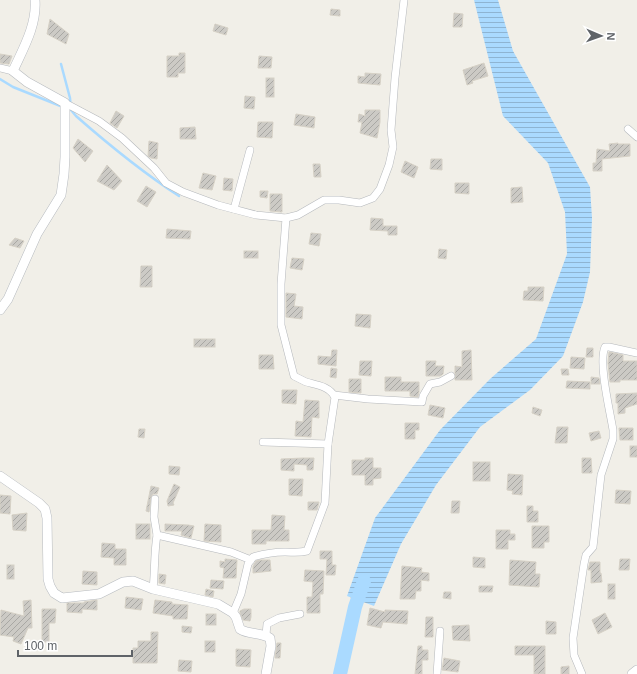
<svg xmlns="http://www.w3.org/2000/svg" width="637" height="674" font-family="Arial,sans-serif">
<defs>
<pattern id="water-rules" width="6" height="5" patternUnits="userSpaceOnUse"><rect width="6" height="5" fill="#aadaff"/><path d="M0 2.5h6" fill="none" stroke="#8eb4d2"/></pattern>
<pattern id="building-hatch" width="6" height="6" patternUnits="userSpaceOnUse"><rect width="6" height="6" fill="#cccac5"/><path d="M-1 1l2-2M0 6l6-6M5 7l2-2" fill="none" stroke="#a9a8a4"/></pattern>
</defs>
<rect width="100%" height="100%" fill="#f1efe8"/>
<!-- water -->
<polygon fill="url(#water-rules)" points="474,0 498,0 513,51 590,187 592,218 590,272 583,302 563,356 530,390 480,427 436,485 401,544 374,606 347,596 375,518 440,430 490,379 536,339 567,254 565,212 548,163 503,116"/>
<g fill="none" stroke-linecap="round" stroke-linejoin="round">
<!-- stream -->
<g stroke="#aadaff" stroke-width="2.5">
<path d="M61,64L70,98L71,110L76,116C109,145 142,172 179,196"/>
<polyline points="0,79 13,87 63,107"/>
</g>
<!-- river -->
<polyline stroke="#aadaff" stroke-width="14" points="340,674 355,607 364,581"/>
</g>
<!-- building -->
<g fill="url(#building-hatch)" stroke="#d6d1c6">
<polygon points="331,9 340,10 340,16 330,15"/>
<polygon points="454,13 463,14 462,27 453,27"/>
<polygon points="50,19 69,34 66,44 47,34"/>
<polygon points="215,24 228,28 226,35 213,31"/>
<polygon points="179,53 185,53 185,73 178,73 178,77 167,77 167,56 179,56"/>
<polygon points="0,54 12,56 9,64 0,63"/>
<polygon points="259,56 272,57 271,68 258,68"/>
<polygon points="484,63 488,76 472,81 473,83 467,85 463,70"/>
<polygon points="365,73 381,74 380,85 358,83 358,76 365,77"/>
<rect x="266" y="78" width="8" height="19"/>
<polygon points="245,96 255,97 254,109 244,108"/>
<polygon points="365,110 380,110 380,122 377,138 360,133 362,122 358,122 359,114 365,116"/>
<polygon points="116,111 124,116 117,128 110,123"/>
<polygon points="296,114 315,117 314,128 294,125"/>
<polygon points="258,122 273,122 272,138 257,137"/>
<polygon points="195,127 196,139 180,139 180,128"/>
<polygon points="78,139 93,151 85,162 73,148"/>
<polygon points="149,141 158,143 157,159 151,158 148,156"/>
<polygon points="618,143 618,144 630,144 630,156 602,159 602,171 593,171 593,163 596,163 597,149 610,151 609,144"/>
<polygon points="431,159 442,159 442,170 430,169"/>
<polygon points="405,161 418,167 414,178 401,172"/>
<polygon points="313,164 320,164 321,177 314,177"/>
<polygon points="107,165 122,181 114,190 97,181"/>
<polygon points="203,173 216,176 212,190 199,188"/>
<polygon points="224,178 233,179 232,191 223,190"/>
<polygon points="455,183 469,183 469,194 455,193"/>
<polygon points="146,186 156,192 147,207 137,201"/>
<polygon points="522,187 523,202 511,203 511,188"/>
<polygon points="260,191 268,191 267,198 260,197"/>
<polygon points="270,194 282,194 282,212 270,211"/>
<polygon points="371,218 383,219 383,226 397,226 397,235 388,235 388,231 370,230"/>
<polygon points="167,229 191,231 190,239 166,238"/>
<polygon points="311,233 321,234 319,246 309,244"/>
<polygon points="15,238 24,241 20,248 9,245"/>
<polygon points="439,249 447,250 446,259 438,258"/>
<rect x="244" y="251" width="14" height="7"/>
<polygon points="292,258 304,259 302,270 290,268"/>
<polygon points="141,266 152,266 152,287 140,287"/>
<polygon points="528,287 544,287 543,301 523,300 524,291 528,291"/>
<polygon points="286,293 296,294 294,306 303,307 302,319 286,317"/>
<polygon points="356,314 371,315 370,328 355,326"/>
<rect x="194" y="339" width="21" height="8"/>
<polygon points="587,348 593,348 593,357 586,357"/>
<polygon points="332,350 337,350 336,366 318,364 318,356 331,357"/>
<polygon points="471,350 472,380 455,380 455,366 462,367 462,351"/>
<polygon points="609,352 623,355 623,361 637,361 637,380 620,380 620,382 610,382 608,363"/>
<polygon points="259,355 273,355 274,369 259,369"/>
<polygon points="571,357 585,358 584,369 570,368"/>
<polygon points="360,361 372,361 371,376 359,375"/>
<polygon points="426,361 436,361 435,366 444,366 443,374 440,376 426,376"/>
<polygon points="331,368 337,369 336,378 330,377"/>
<polygon points="561,369 568,369 569,375 562,375"/>
<polygon points="385,377 401,377 401,382 419,382 419,392 418,397 410,396 410,391 385,391"/>
<polygon points="591,377 599,378 600,384 591,384"/>
<polygon points="349,379 361,379 361,393 349,392"/>
<polygon points="567,381 590,382 590,389 566,388"/>
<polygon points="282,390 297,390 296,404 282,403"/>
<polygon points="637,393 637,404 625,408 625,413 618,414 618,403 616,403 616,394"/>
<polygon points="305,400 319,401 319,418 312,417 311,437 295,436 296,421 303,422"/>
<polygon points="430,405 445,408 443,418 428,415"/>
<polygon points="533,407 542,410 540,416 532,413"/>
<polygon points="405,423 419,423 419,430 415,430 415,439 405,439"/>
<polygon points="557,427 568,427 567,443 555,443"/>
<polygon points="619,428 633,428 633,440 620,440"/>
<polygon points="139,429 145,429 144,438 138,437"/>
<polygon points="599,431 601,438 591,441 589,433"/>
<rect x="630" y="446" width="7" height="11"/>
<polygon points="303,458 314,458 313,470 307,470 307,465 294,464 294,471 281,470 281,459"/>
<polygon points="365,458 373,458 373,468 381,468 381,478 373,479 373,485 365,485 365,475 352,475 352,460 365,460"/>
<polygon points="582,458 591,458 592,473 582,473"/>
<rect x="473" y="462" width="17" height="19"/>
<polygon points="169,466 180,467 179,475 169,474"/>
<polygon points="508,474 523,475 522,495 512,494 513,491 507,490"/>
<polygon points="289,479 303,479 302,496 289,495"/>
<polygon points="174,484 180,487 173,503 174,505 168,506 167,501"/>
<polygon points="151,486 159,488 157,494 153,494 151,497 149,512 146,511"/>
<polygon points="616,490 631,491 630,504 615,503"/>
<polygon points="0,495 11,496 10,514 0,513"/>
<polygon points="452,501 460,501 459,513 451,513"/>
<polygon points="308,502 319,502 317,510 308,510"/>
<polygon points="527,506 533,506 533,511 538,511 538,522 527,522"/>
<polygon points="27,513 26,531 13,530 12,515"/>
<polygon points="272,515 285,516 284,530 289,530 289,541 266,541 266,544 252,544 252,530 271,530"/>
<rect x="136" y="524" width="14" height="15"/>
<polygon points="165,524 188,525 194,526 191,538 181,535 182,531 165,531"/>
<polygon points="205,524 221,525 221,542 204,541"/>
<polygon points="532,526 549,526 549,542 544,542 544,548 532,548"/>
<polygon points="496,530 510,530 510,534 515,534 515,540 508,540 508,549 496,549"/>
<polygon points="102,543 115,544 115,549 126,549 126,565 114,565 114,558 101,557"/>
<polygon points="320,551 332,551 332,565 336,565 335,575 326,575 327,559 320,559"/>
<polygon points="473,557 485,558 485,568 473,567"/>
<polygon points="225,559 237,560 236,578 223,578 224,568 220,567 220,561 225,562"/>
<polygon points="620,559 630,559 629,570 619,570"/>
<polygon points="260,560 270,560 271,571 253,573 253,566 256,561"/>
<polygon points="510,560 536,562 535,574 540,574 539,587 509,585"/>
<polygon points="590,562 600,562 600,573 601,573 602,582 591,583 591,570 588,570"/>
<rect x="7" y="565" width="7" height="14"/>
<polygon points="402,566 422,568 421,572 429,573 429,581 421,580 421,591 416,591 415,599 400,599"/>
<polygon points="305,570 324,571 323,594 320,594 320,613 307,613 307,597 312,597 313,582 304,581"/>
<polygon points="83,571 97,572 97,585 82,584"/>
<polygon points="159,574 166,575 165,584 159,583"/>
<polygon points="211,580 224,581 223,589 210,588"/>
<rect x="608" y="584" width="7" height="15"/>
<polygon points="479,586 493,586 492,592 479,592"/>
<polygon points="206,589 214,591 213,597 205,595"/>
<polygon points="444,592 451,592 451,599 443,598"/>
<polygon points="126,597 143,599 141,610 125,608"/>
<polygon points="31,600 32,628 28,628 21,644 13,641 14,637 0,635 1,610 24,616 23,601"/>
<polygon points="97,600 97,610 82,609 82,613 67,612 67,603 84,603 84,602"/>
<polygon points="155,600 172,602 172,604 188,605 187,619 173,619 173,616 153,613"/>
<polygon points="370,608 385,612 385,610 408,611 407,624 383,622 381,628 367,625"/>
<polygon points="42,609 56,609 55,623 49,623 49,642 42,642"/>
<polygon points="244,609 251,609 251,617 250,621 243,620 240,613 240,611"/>
<polygon points="605,613 612,627 598,634 592,620"/>
<rect x="206" y="614" width="10" height="11"/>
<polygon points="426,617 433,617 433,637 425,637"/>
<polygon points="546,621 556,622 556,634 546,634"/>
<polygon points="469,625 470,641 453,640 452,626"/>
<polygon points="182,626 192,627 191,633 182,632"/>
<polygon points="151,632 158,632 157,663 133,663 133,648 138,648 138,641 151,641"/>
<rect x="205" y="641" width="10" height="11"/>
<polygon points="277,643 281,643 280,658 275,658"/>
<polygon points="418,646 422,646 422,650 428,650 428,660 422,660 422,674 415,674"/>
<polygon points="515,646 545,646 545,674 534,674 534,655 515,655"/>
<polygon points="236,649 251,650 250,667 236,666"/>
<polygon points="444,658 460,661 458,672 442,670"/>
<polygon points="179,660 192,661 191,672 178,671"/>
<polygon points="569,666 569,674 561,674 561,667"/>
</g>
<g fill="none" stroke-linecap="round" stroke-linejoin="round">
<defs>
<g id="minor">
<polyline points="0,68 13,71"/>
<path d="M65,103L99,121L122,138L154,168L166,183L183,192L218,205L256,215L286,218L281,284V325L294,376C298,378 302,380 306,382C317,385 329,386 335,397L328,444L325,503L307,551C299,553 293,552 285,552C274,552 263,554 253,557L248,564L241,594L233,613"/>
<polyline points="628,129 637,137"/>
<polyline points="234,209 250,150"/>
<polyline points="286,218 298,215 324,200 339,200 360,203 373,198 380,189 389,165 393,147 391,130 395,78 404,0"/>
<polyline points="334,395 368,399 422,402 423,396 430,384 440,382 451,376"/>
<polyline points="263,442 328,444"/>
<polyline points="155,499 154,517 157,535 231,552 251,560"/>
<path d="M153,589C155,571 154,553 157,535"/>
<polyline points="266,635 267,624 279,618 300,614"/>
<polyline points="437,674 440,631"/>
<path d="M582,674L574,655L573,638L584,564L586,555L593,547L601,475L613,439V430C610,411 598,363 605,347H609L637,353"/>
</g>
<g id="secondary">
<path d="M0,310L8,299L37,234L61,195L64,174L65,157V103L27,82L13,71C23,49 37,25 35,0"/>
<path d="M0,476L39,503L45,509L47,518L48,579L50,586L54,593L62,598L99,594L123,582L133,581L153,589L218,604L233,613L236,617L240,629C249,635 260,632 270,638L271,646L266,674"/>
<polyline points="632,674 637,670"/>
</g>
</defs>
<!-- minor casing -->
<use href="#minor" stroke="#b5b8bc" stroke-width="8"/>
<!-- secondary casing -->
<use href="#secondary" stroke="#b6babf" stroke-width="10"/>
<!-- minor -->
<use href="#minor" stroke="#fff" stroke-width="7"/>
<!-- secondary -->
<use href="#secondary" stroke="#fff" stroke-width="9"/>
</g>
<!-- north arrow -->
<g transform="translate(601 36) rotate(92)" stroke="#ffffff" stroke-width="3" paint-order="stroke">
<path d="M0-3L7 15L0 10L-7 15Z" fill="#5f6368"/>
<text y="-6" font-size="11" font-weight="bold" text-anchor="middle" fill="#5f6368">N</text>
</g>
<!-- scale -->
<path d="M18 650v6h114v-6" fill="none" stroke="#5f6368" stroke-width="2"/>
<text x="24" y="650" font-size="12" fill="#5f6368" stroke="#ffffff" stroke-width="3" paint-order="stroke">100 m</text>
</svg>
